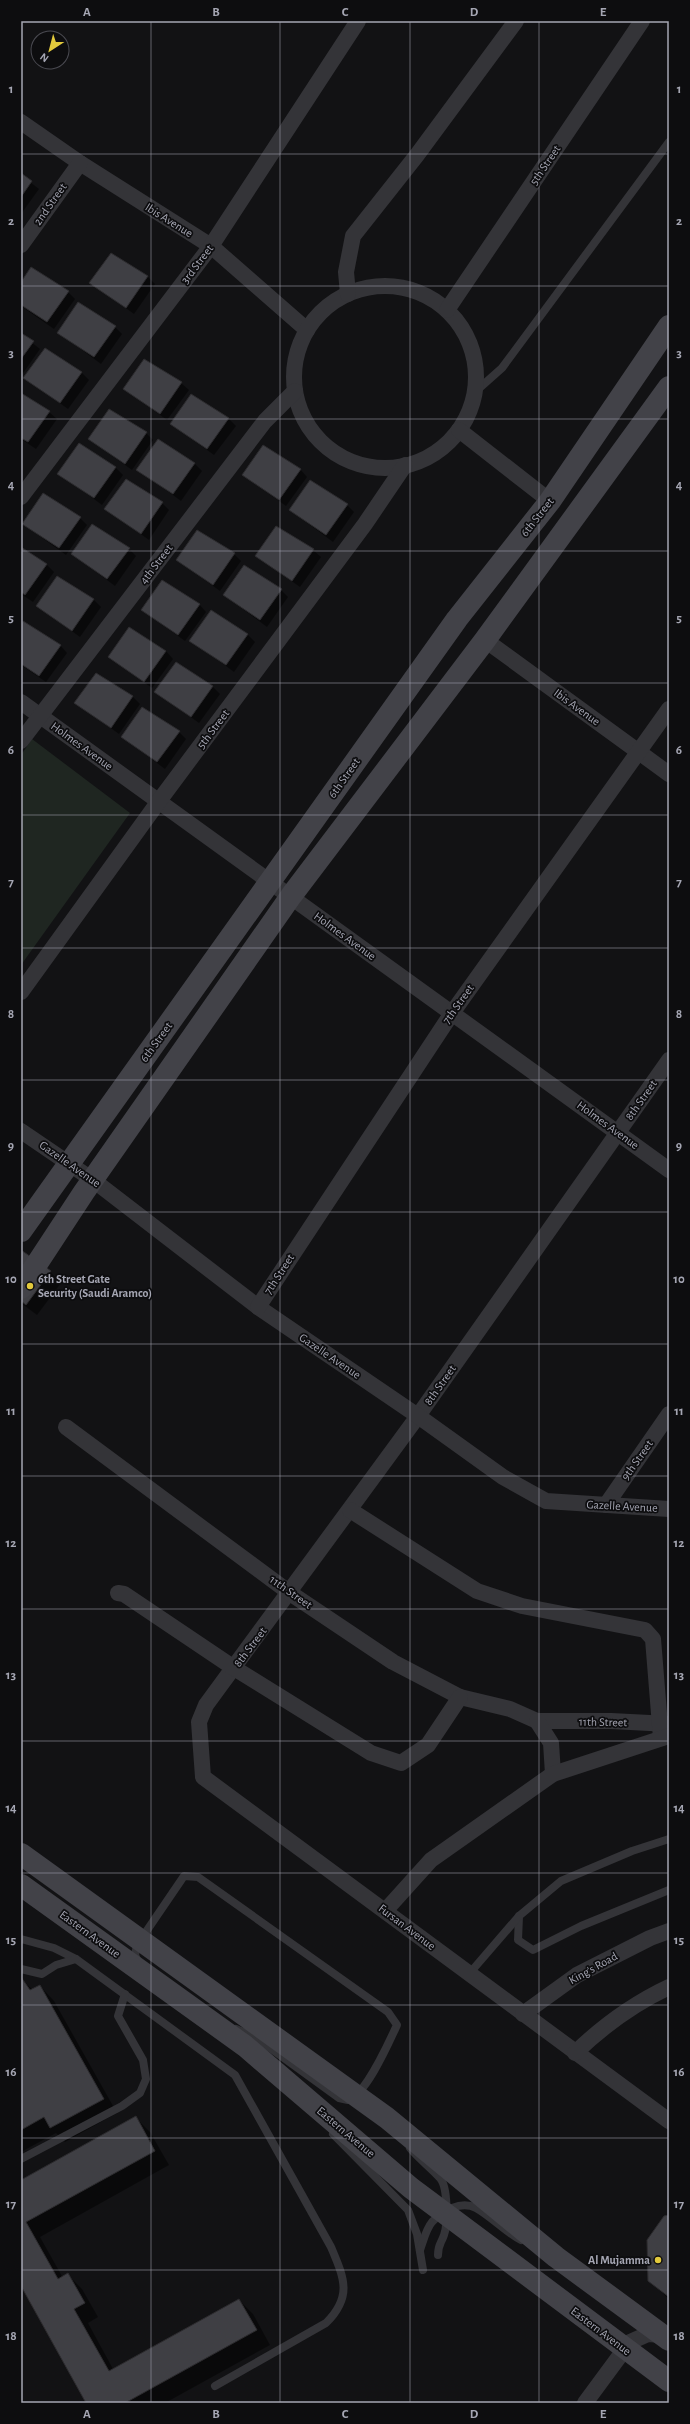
<svg xmlns="http://www.w3.org/2000/svg" width="690" height="2424" font-family="'Alegreya Sans',sans-serif">
<rect width="100%" height="100%" fill="#121214"/>
<!-- green -->
<polygon fill="#1f2621" points="32,739 130,813 21,965 21,755"/>
<!-- shadow -->
<g fill="#0007">
<polygon points="21,175 39,189 21,214"/>
<polygon points="111,254 148,277 155,284 134,314 91,283"/>
<polygon points="21,283 68,292 75,299 54,329 21,306"/>
<polygon points="115,327 122,334 101,364 58,332"/>
<polygon points="21,334 40,349 21,376"/>
<polygon points="145,360 181,383 189,390 167,420 124,389"/>
<polygon points="81,372 89,380 68,409 25,378"/>
<polygon points="21,394 49,412 57,419 36,449 21,439"/>
<polygon points="228,418 236,426 214,455 171,424"/>
<polygon points="146,433 153,440 132,470 89,439"/>
<polygon points="158,441 195,464 202,471 181,501 138,469"/>
<polygon points="79,445 116,468 123,475 102,505 59,473"/>
<polygon points="300,469 307,477 286,506 243,475"/>
<polygon points="126,480 162,503 169,510 149,540 106,509"/>
<polygon points="347,505 354,512 333,542 290,510"/>
<polygon points="80,518 87,525 66,555 23,524"/>
<polygon points="277,527 313,550 321,557 300,587 256,556"/>
<polygon points="198,531 234,554 241,561 220,591 177,560"/>
<polygon points="21,549 47,565 54,572 33,602 21,594"/>
<polygon points="129,549 136,556 115,586 72,554"/>
<polygon points="57,577 94,600 101,607 80,637 37,606"/>
<polygon points="281,590 288,597 267,627 224,595"/>
<polygon points="199,604 206,612 185,641 142,610"/>
<polygon points="211,612 248,635 255,642 234,672 191,640"/>
<polygon points="21,626 60,645 67,653 46,682 21,665"/>
<polygon points="166,651 173,659 152,688 109,657"/>
<polygon points="96,674 133,697 140,704 119,734 76,703"/>
<polygon points="212,686 220,694 199,723 156,692"/>
<polygon points="179,732 186,739 165,769 122,737"/>
<polygon points="21,1251 50,1272 61,1283 37,1315 21,1303"/>
<polygon points="21,1979 33,1990 40,1986 54,2001 117,2113 65,2142 56,2133 21,2152"/>
<polygon points="136,2118 150,2132 169,2165 40,2237 63,2278 68,2275 82,2289 98,2317 88,2323 113,2369 239,2300 253,2314 270,2345 165,2403 88,2403 21,2284 21,2181"/>
<polygon points="669,2216 669,2299 649,2280"/>
</g>
<!-- building -->
<g fill="#3f3f44" stroke="#2d2c2f">
<polygon points="21,173 32,181 21,197"/>
<polygon points="111,253 148,276 126,308 89,283"/>
<polygon points="31,267 69,291 47,322 21,305 21,282"/>
<polygon points="78,302 116,326 94,357 57,333"/>
<polygon points="21,333 34,341 21,359"/>
<polygon points="45,348 82,372 60,403 23,378"/>
<polygon points="144,359 182,382 160,414 123,389"/>
<polygon points="21,393 50,411 28,442 21,438"/>
<polygon points="191,394 229,418 207,449 170,424"/>
<polygon points="109,409 147,432 125,464 88,439"/>
<polygon points="158,439 195,463 173,494 136,470"/>
<polygon points="79,443 116,467 94,498 57,474"/>
<polygon points="263,445 301,469 279,500 242,475"/>
<polygon points="126,479 163,502 141,534 104,509"/>
<polygon points="310,480 348,504 326,535 289,510"/>
<polygon points="43,493 81,517 59,548 22,524"/>
<polygon points="92,524 130,548 107,579 71,554"/>
<polygon points="276,526 314,549 292,581 255,556"/>
<polygon points="197,530 235,553 213,585 176,560"/>
<polygon points="21,547 47,564 25,595 21,592"/>
<polygon points="244,565 282,589 260,620 223,595"/>
<polygon points="57,576 94,599 72,631 36,606"/>
<polygon points="162,580 200,604 178,635 141,610"/>
<polygon points="211,610 248,634 226,665 189,641"/>
<polygon points="23,621 61,645 39,676 21,664 21,624"/>
<polygon points="129,627 166,651 144,682 108,657"/>
<polygon points="176,662 213,686 191,717 154,692"/>
<polygon points="96,673 133,696 111,728 74,703"/>
<polygon points="142,707 180,731 157,762 121,737"/>
<polygon points="21,1250 51,1271 26,1305 21,1301"/>
<polygon points="21,1977 30,1990 40,1985 104,2099 50,2128 44,2117 21,2130"/>
<polygon points="136,2116 155,2151 26,2222 58,2279 68,2273 85,2303 74,2309 109,2371 239,2299 257,2330 125,2403 86,2403 21,2286 21,2180"/>
<polygon points="669,2215 669,2297 648,2281 647,2240 664,2216"/>
</g>
<g fill="none" stroke-linecap="round" stroke-linejoin="round">
<!-- service -->
<g stroke="#343438" stroke-width="8">
<polyline points="476,381 475,392 502,368 669,142"/>
<polyline points="519,1916 518,1940 533,1950 581,1926 669,1890"/>
<path d="M21,1939L54,1948L76,1959L235,2075L331,2247C344,2278 353,2296 326,2323L215,2386"/>
<path d="M139,1964L135,1955L137,1945L184,1876L198,1877L388,2012L397,2025C389,2042 366,2095 348,2100L339,2098L255,2037L236,2029"/>
<polyline points="21,1969 42,1974 56,1965 76,1959"/>
<polyline points="469,1974 519,1916 561,1881 632,1851 669,1839"/>
<polyline points="333,2134 408,2210 417,2234 423,2270"/>
<path d="M410,2148C419,2159 430,2167 440,2178C448,2187 448,2224 444,2235C441,2244 438,2244 438,2255"/>
<polyline points="21,2159 122,2106 140,2093 146,2079 143,2060 118,2016 125,1994"/>
<path d="M420,2250C423,2242 426,2229 432,2222C442,2211 461,2200 476,2208C492,2217 504,2231 521,2240"/>
</g>
<!-- minor -->
<g stroke="#343438" stroke-width="16">
<polyline points="21,122 80,163 211,246 307,330"/>
<polyline points="21,245 80,163"/>
<circle cx="385" cy="377" r="91"/>
<polyline points="348,294 346,272 353,236 417,155 516,21"/>
<polyline points="447,310 642,21"/>
<polyline points="459,430 550,501"/>
<polyline points="21,497 211,246 358,21"/>
<polyline points="485,640 669,774"/>
<polyline points="21,702 669,1170"/>
<polyline points="21,741 265,421 295,391"/>
<polyline points="21,992 159,801 365,524 405,465"/>
<polyline points="669,1060 418,1416 206,1705 199,1722 203,1777 669,2121"/>
<polyline points="21,1131 93,1180 258,1307 418,1416 503,1477 546,1501 669,1509"/>
<polyline points="258,1307 452,1013 669,709"/>
<polyline points="66,1427 290,1593 393,1662 460,1697 510,1709 537,1721 611,1721 669,1724"/>
<polyline points="606,1505 669,1414"/>
<polyline points="350,1510 477,1591 522,1606 645,1630 653,1639 661,1738"/>
<polyline points="118,1593 124,1594 234,1668 371,1753 401,1763 428,1745 460,1697"/>
<polyline points="537,1721 551,1743 553,1774"/>
<polyline points="385,1911 431,1860 553,1774 669,1736"/>
<polyline points="523,2014 577,1975 650,1938 669,1931"/>
<path d="M575,2053C604,2025 633,2004 669,1987"/>
<polyline points="585,2403 630,2342 648,2334 662,2335"/>
</g>
<!-- secondary -->
<g stroke="#424248" stroke-width="22">
<polyline points="21,1231 457,619 550,501 669,326"/>
<polyline points="21,1288 84,1192 291,896 485,640 669,387"/>
<polyline points="21,1854 387,2118 556,2257 669,2340"/>
<polyline points="21,1885 245,2046 411,2188 669,2381"/>
</g>
</g>
<!-- grid -->
<path fill="none" stroke="#a5a6b3" stroke-width="1" stroke-opacity="0.55" d="M151,21V2403M280,21V2403M410,21V2403M539,21V2403M21,154H669M21,286H669M21,419H669M21,551H669M21,683H669M21,815H669M21,948H669M21,1080H669M21,1212H669M21,1344H669M21,1476H669M21,1609H669M21,1741H669M21,1873H669M21,2005H669M21,2138H669M21,2270H669"/>
<!-- markers -->
<g fill="#e2c93c" stroke="#0d0d0f" stroke-width="1.5">
<circle cx="30" cy="1286" r="4"/>
<circle cx="658" cy="2260" r="4"/>
</g>
<g text-anchor="middle" dominant-baseline="central" stroke-width="3.5" stroke-linejoin="round" paint-order="stroke">
<!-- street labels -->
<g font-size="12" fill="#a5a6b3" stroke="#0d0d0f">
<text transform="translate(545 165) rotate(-56)">5th Street</text>
<text transform="translate(50 204) rotate(-55)">2nd Street</text>
<text transform="translate(169 220) rotate(32)">Ibis Avenue</text>
<text transform="translate(197 264) rotate(-53)">3rd Street</text>
<text transform="translate(537 517) rotate(-52)">6th Street</text>
<text transform="translate(156 564) rotate(-53)">4th Street</text>
<text transform="translate(577 707) rotate(36)">Ibis Avenue</text>
<text transform="translate(213 729) rotate(-53)">5th Street</text>
<text transform="translate(82 746) rotate(36)">Holmes Avenue</text>
<text transform="translate(344 778) rotate(-55)">6th Street</text>
<text transform="translate(345 936) rotate(36)">Holmes Avenue</text>
<text transform="translate(458 1004) rotate(-55)">7th Street</text>
<text transform="translate(156 1042) rotate(-54)">6th Street</text>
<text transform="translate(641 1100) rotate(-55)">8th Street</text>
<text transform="translate(608 1125) rotate(36)">Holmes Avenue</text>
<text transform="translate(70 1164) rotate(35)">Gazelle Avenue</text>
<text transform="translate(279 1274) rotate(-57)">7th Street</text>
<text transform="translate(330 1356) rotate(34)">Gazelle Avenue</text>
<text transform="translate(440 1385) rotate(-55)">8th Street</text>
<text transform="translate(637 1460) rotate(-55)">9th Street</text>
<text transform="translate(622 1506) rotate(3)">Gazelle Avenue</text>
<text transform="translate(291 1592) rotate(35)">11th Street</text>
<text transform="translate(250 1647) rotate(-53)">8th Street</text>
<text transform="translate(603 1722) rotate(1)">11th Street</text>
<text transform="translate(407 1927) rotate(37)">Fursan Avenue</text>
<text transform="translate(90 1934) rotate(36)">Eastern Avenue</text>
<text transform="translate(593 1968) rotate(-29)">King's Road</text>
<text transform="translate(346 2132) rotate(40)">Eastern Avenue</text>
<text transform="translate(601 2331) rotate(37)">Eastern Avenue</text>
</g>
<!-- poi labels -->
<g font-size="12" font-weight="bold" fill="#a5a6b3" stroke="#0d0d0f" text-anchor="start">
<text x="38" y="1279">6th Street Gate<tspan x="38" dy="14">Security (Saudi Aramco)</tspan></text>
<text x="650" y="2260" text-anchor="end">Al Mujamma</text>
</g>
</g>
<!-- border -->
<rect width="690" height="2424" fill="none" stroke="#0d0d0f" stroke-width="44"/>
<!-- north arrow -->
<g transform="translate(50 50) rotate(216)"><circle r="19" fill="#0d0d0f" stroke="#4a4a51"/>
<path d="M0-3L7 15L0 10L-7 15Z" fill="#e2c93c"/>
<text y="-6" font-size="11" font-weight="bold" text-anchor="middle" fill="#a5a6b3">N</text>
</g>
<rect x="22" y="22" width="646" height="2380" fill="none" stroke="#a5a6b3" stroke-width="1.5"/>
<g font-size="13" text-anchor="middle" font-weight="bold" fill="#a5a6b3">
<text x="87" y="16">A</text>
<text x="216" y="16">B</text>
<text x="345" y="16">C</text>
<text x="474" y="16">D</text>
<text x="603" y="16">E</text>
<text x="11" y="93">1</text>
<text x="679" y="93">1</text>
<text x="11" y="225">2</text>
<text x="679" y="225">2</text>
<text x="11" y="357">3</text>
<text x="679" y="357">3</text>
<text x="11" y="489">4</text>
<text x="679" y="489">4</text>
<text x="11" y="622">5</text>
<text x="679" y="622">5</text>
<text x="11" y="754">6</text>
<text x="679" y="754">6</text>
<text x="11" y="886">7</text>
<text x="679" y="886">7</text>
<text x="11" y="1018">8</text>
<text x="679" y="1018">8</text>
<text x="11" y="1150">9</text>
<text x="679" y="1150">9</text>
<text x="11" y="1283">10</text>
<text x="679" y="1283">10</text>
<text x="11" y="1415">11</text>
<text x="679" y="1415">11</text>
<text x="11" y="1547">12</text>
<text x="679" y="1547">12</text>
<text x="11" y="1679">13</text>
<text x="679" y="1679">13</text>
<text x="11" y="1812">14</text>
<text x="679" y="1812">14</text>
<text x="11" y="1944">15</text>
<text x="679" y="1944">15</text>
<text x="11" y="2076">16</text>
<text x="679" y="2076">16</text>
<text x="11" y="2208">17</text>
<text x="679" y="2208">17</text>
<text x="11" y="2340">18</text>
<text x="679" y="2340">18</text>
<text x="87" y="2418">A</text>
<text x="216" y="2418">B</text>
<text x="345" y="2418">C</text>
<text x="474" y="2418">D</text>
<text x="603" y="2418">E</text>
</g>
</svg>
